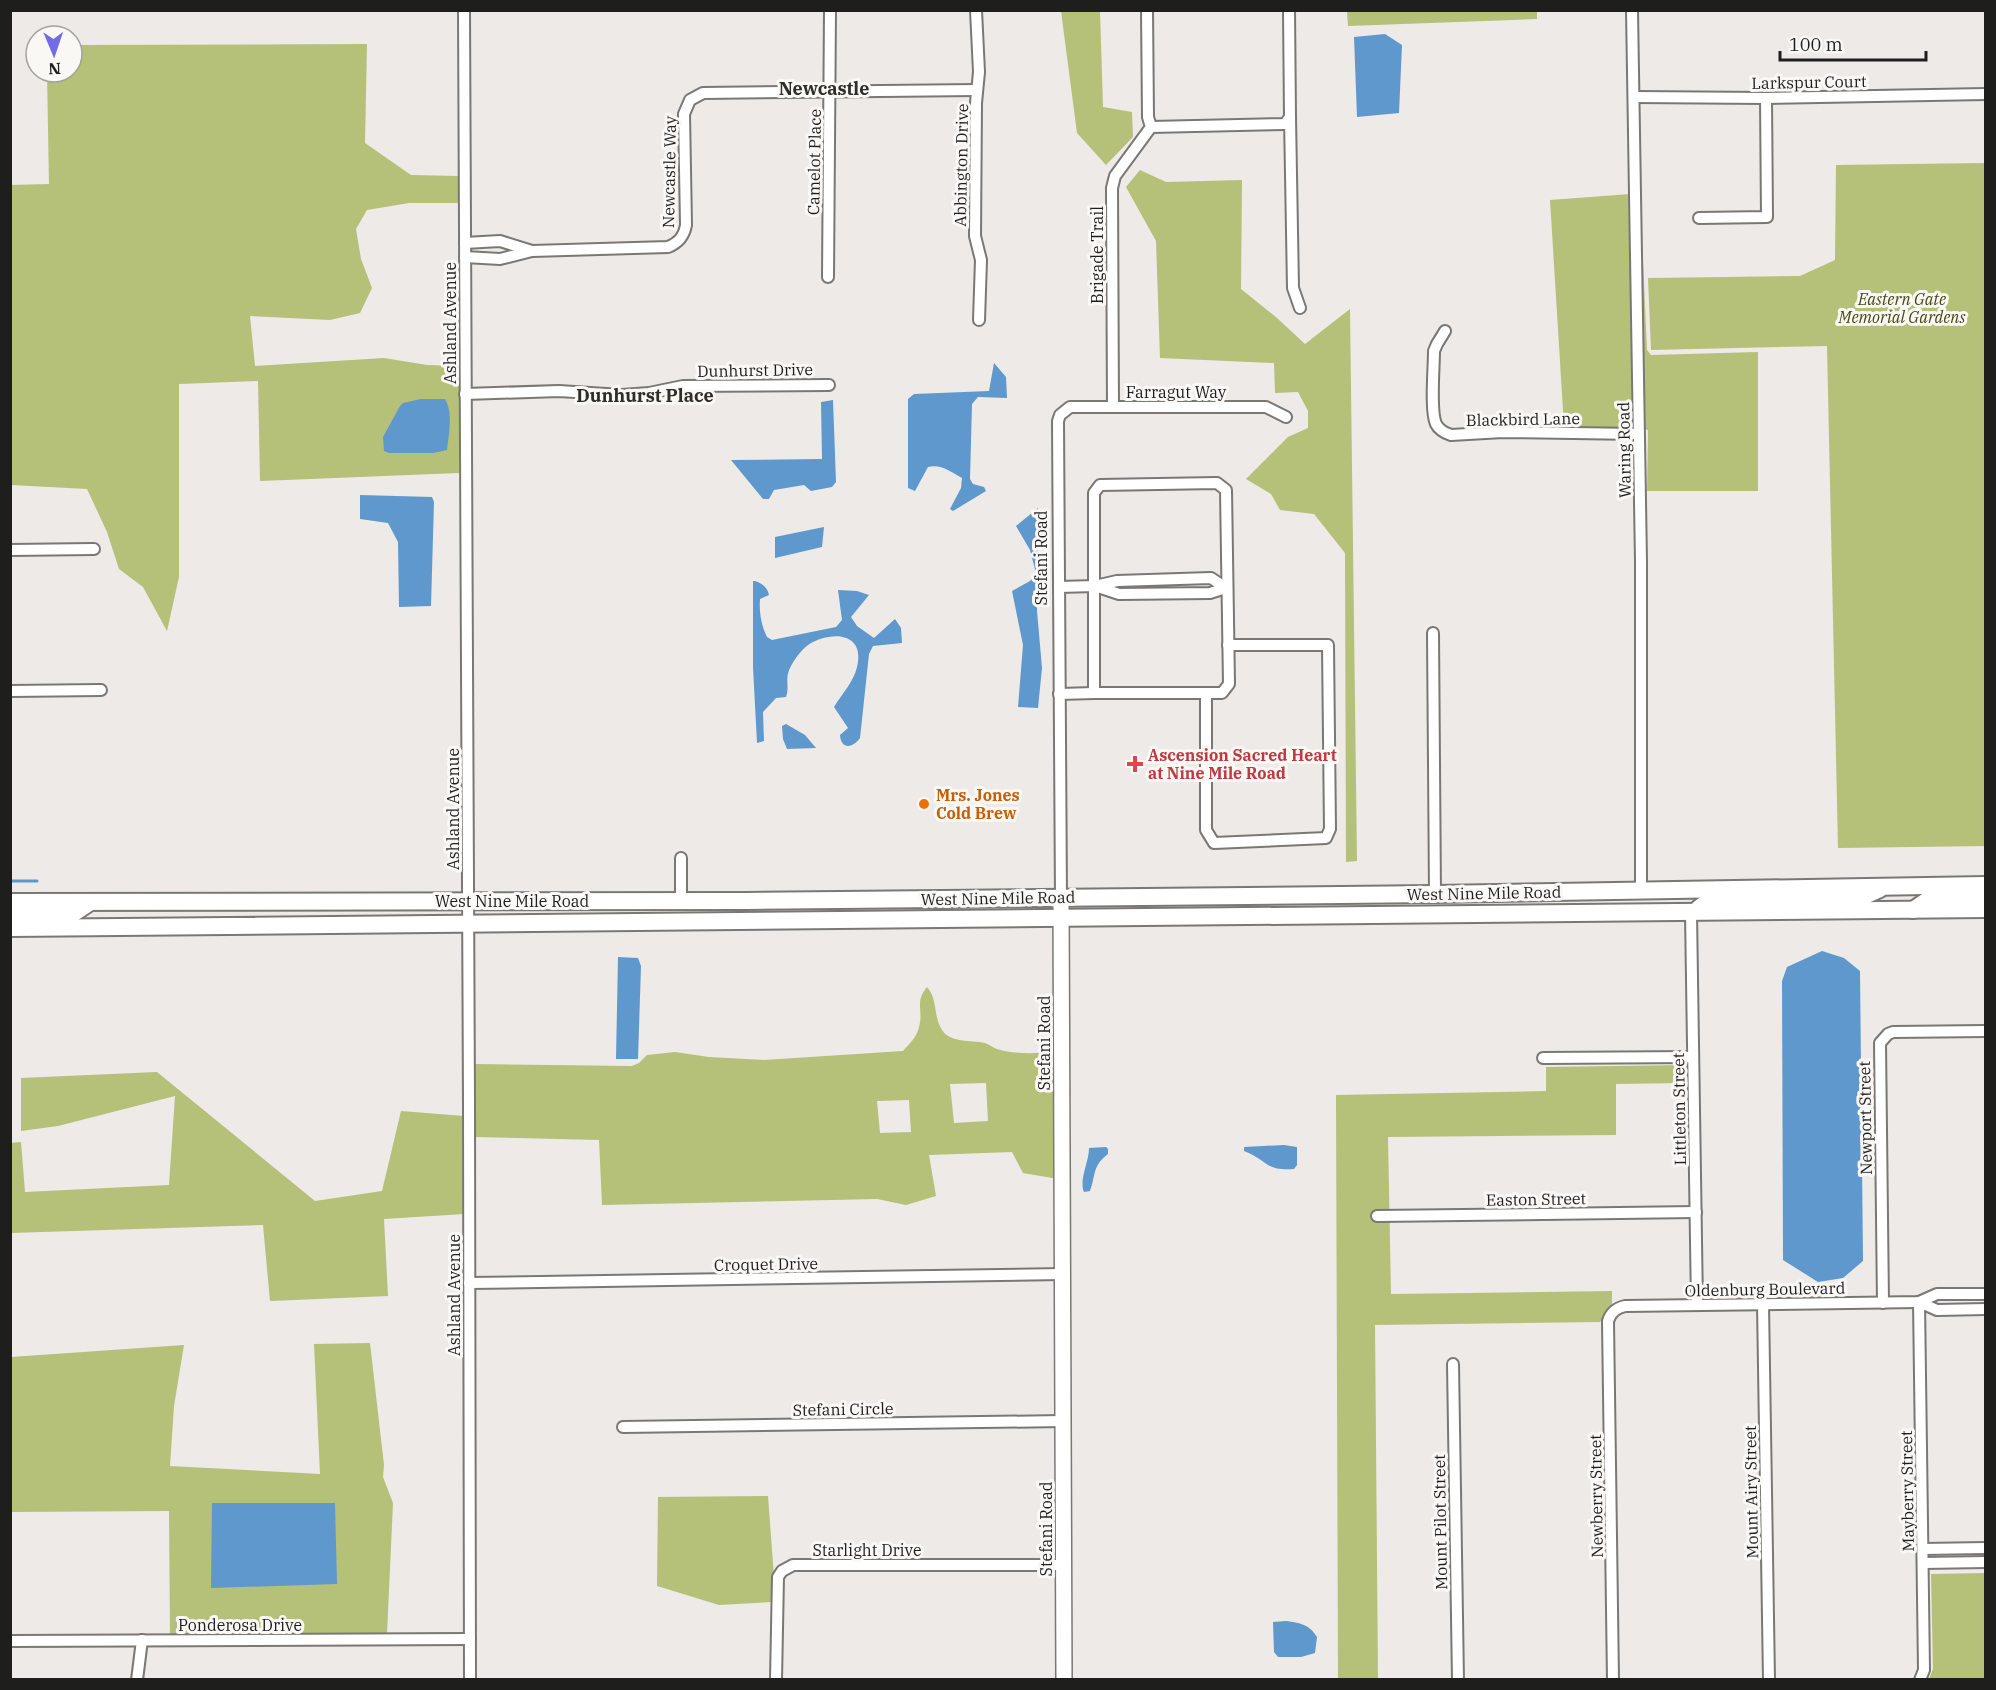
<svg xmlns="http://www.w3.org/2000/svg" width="1996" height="1690" font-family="'IBM Plex Serif',serif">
<rect width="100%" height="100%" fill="#edeae7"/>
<!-- green -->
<g fill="#b5c079" fill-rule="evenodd">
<polygon points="1061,11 1100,11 1103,107 1132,112 1133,137 1106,165 1077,133"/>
<polygon points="1537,11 1537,19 1348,26 1347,11"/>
<polygon points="367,44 365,143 411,175 460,176 460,203 409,203 367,210 356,229 361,259 372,288 360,313 330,320 250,316 255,366 384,358 427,365 461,366 459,473 260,481 258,381 179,384 179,577 167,631 143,587 119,569 107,532 87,489 11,485 10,185 49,184 47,72 72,72 72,45"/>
<polygon points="1985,163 1985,846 1838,848 1827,346 1651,350 1648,278 1800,276 1835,260 1836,165"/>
<polygon points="1140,170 1166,182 1242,180 1241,289 1277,318 1305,344 1350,309 1357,861 1346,862 1345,553 1314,514 1280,510 1271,494 1246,479 1288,437 1308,428 1308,411 1298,392 1275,393 1274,363 1160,358 1156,241 1126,187"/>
<polygon points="1640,193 1647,350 1651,355 1758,352 1758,491 1647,491 1648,430 1643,429"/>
<polygon points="1630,194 1633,428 1564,426 1550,200"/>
<path d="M927,987C938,999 933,1016 942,1030C950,1043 971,1040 985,1043C989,1044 993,1048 997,1049C1016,1055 1038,1053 1057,1052L1058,1179L1023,1173L1012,1152L929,1155L936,1196L906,1205L877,1199L602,1205L599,1140L474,1137V1064L632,1066L639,1063L647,1055L675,1052L709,1057L764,1060L903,1051C909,1044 917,1037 919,1027C924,1010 914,1003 927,987ZM986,1083L988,1121L954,1123L950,1084ZM909,1100L911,1132L880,1133L877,1101Z"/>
<polygon points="1685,1065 1684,1083 1616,1084 1616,1135 1388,1137 1391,1294 1612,1291 1612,1304 1600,1322 1375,1325 1378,1679 1338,1679 1336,1095 1546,1091 1546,1067"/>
<polygon points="157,1072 315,1201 382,1191 401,1111 464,1116 464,1214 384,1219 388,1296 270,1301 263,1225 11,1233 10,1143 21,1142 25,1192 169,1185 175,1096 58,1126 21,1131 21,1078"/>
<polygon points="370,1343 384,1465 383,1477 393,1503 387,1634 170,1634 169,1511 11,1512 11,1357 184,1345 174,1406 170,1466 320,1474 314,1344"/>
<polygon points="768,1496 774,1577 772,1602 719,1605 657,1586 658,1497"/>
<polygon points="1985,1573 1985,1679 1929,1679 1933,1669 1931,1574"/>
</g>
<!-- water -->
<g fill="#5e98cd">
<polygon points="1385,34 1402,45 1399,113 1357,117 1354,37"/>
<path d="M994,363L1006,377L1007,398L978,397L972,404L970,479L973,484L984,487L986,491L953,511L950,509L961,488L962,478C951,472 941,464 928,467L915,491L908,488V399L914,394L989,391Z"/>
<path d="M421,399H445C453,412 449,434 447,450L433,453H389L384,451L383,437L400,406L403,403Z"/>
<polygon points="833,400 836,482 832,487 811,491 804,485 774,490 769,499 763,499 731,460 822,459 821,402"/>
<polygon points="360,495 432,497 434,502 431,606 399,607 398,542 388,523 360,519"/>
<polygon points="1038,508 1037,611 1042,668 1038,708 1018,707 1023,645 1012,591 1030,581 1036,573 1030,550 1016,526"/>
<polygon points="824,527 822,547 775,558 775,537"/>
<path d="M753,581C760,581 768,588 769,595L760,599C759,612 761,625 767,637L772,640L836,627L842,620L838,590L857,591L869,595L851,617L857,626L874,638L895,619L901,628L902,643L873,646L869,654L860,738C853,748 841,750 840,735L848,728L834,707C842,694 854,681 857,667C865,634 835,631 813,642C804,646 796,657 791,666C784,679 790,685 786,697L776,698L763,712L764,741L757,743L753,667Z"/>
<polygon points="786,724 805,735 816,748 787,749 783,739 782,726"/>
<polygon points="1822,951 1844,958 1860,971 1863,1261 1843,1278 1818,1282 1783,1260 1782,981 1787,967"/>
<polygon points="618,957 638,958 641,966 638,1059 616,1059"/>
<path d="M1284,1145L1297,1147V1165L1294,1169C1264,1171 1268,1160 1244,1151V1147Z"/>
<path d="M1106,1147L1108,1149V1154C1092,1166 1096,1175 1090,1191L1084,1192C1079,1179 1089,1162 1089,1148Z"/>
<polygon points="212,1503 335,1503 337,1584 211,1588"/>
<path d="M1286,1621C1300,1623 1309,1624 1317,1637L1315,1653L1301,1657H1278L1274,1652L1273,1622Z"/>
</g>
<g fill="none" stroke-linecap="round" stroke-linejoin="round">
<!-- stream -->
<polyline stroke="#5e98cd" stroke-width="3" points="10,881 37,881"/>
<defs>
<g id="street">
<polyline points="464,10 469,1103 470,1680"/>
<polyline points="976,10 979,72 976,103 975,236 981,260 979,320"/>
<polyline points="1632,10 1641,562 1641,890"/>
<polyline points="1634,97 1766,98 1986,94"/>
<polyline points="1290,117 1293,288 1300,308"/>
<polyline points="1151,127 1285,124 1290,117 1289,10"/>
<polyline points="1699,218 1767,217 1766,98"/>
<polyline points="465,243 500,241 532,251"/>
<path d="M465,257L500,259L532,251L668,247C678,243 684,237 686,225L684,114L690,100L703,93L977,90"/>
<polyline points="828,277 830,10"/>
<path d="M1445,331L1437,344L1434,351C1434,368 1430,411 1436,424C1439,430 1445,433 1451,435L1503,432L1638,434"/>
<polyline points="465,394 559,391 622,395 649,393 683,386 829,385"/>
<polyline points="1113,407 1112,188 1115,176 1151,127 1148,117 1147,10"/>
<polygon points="1217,483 1226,490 1229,684 1222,693 1094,693 1094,493 1100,485"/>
<polyline points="10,550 94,549"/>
<polyline points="1059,587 1095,586 1117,581 1211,578 1226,588 1210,593 1119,594 1095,586"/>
<polyline points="1433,633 1435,894"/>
<polyline points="10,691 101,690"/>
<polyline points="1206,693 1206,830 1214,843 1326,838 1330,829 1328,645 1228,645"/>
<polyline points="1059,694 1094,693"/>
<polyline points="681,858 681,901"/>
<polyline points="1061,898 1058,421 1060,415 1070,407 1266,407 1286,417"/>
<polyline points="1691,913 1697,1305"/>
<polyline points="1543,1058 1693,1057"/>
<polyline points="1377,1216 1696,1212"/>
<polyline points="469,1283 1063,1274"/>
<polyline points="1919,1302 1924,1670 1920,1680"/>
<polyline points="1919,1302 1937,1310 1986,1309"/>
<polyline points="1883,1303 1880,1043 1888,1034 1893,1032 1986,1031"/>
<polyline points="1763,1304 1769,1680"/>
<polyline points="1453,1364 1458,1680"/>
<polyline points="623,1427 1063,1421"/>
<polyline points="1923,1549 1986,1548"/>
<polyline points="1923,1563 1986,1562"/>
<polyline points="10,1641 470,1639"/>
<polyline points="137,1680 142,1640"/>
<polyline points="776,1680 778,1577 782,1571 793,1565 1064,1565"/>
<path d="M1613,1680L1608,1321C1611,1312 1616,1308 1625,1306L1919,1302L1937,1294H1986"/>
</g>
<polyline id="secondary" points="1061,898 1064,1680"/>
<g id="primary">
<polyline points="10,902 746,901 1435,894 1986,885"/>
<polyline points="1699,908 1706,903 1725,900 1858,899 1880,889"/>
<polyline points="1913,910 1932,897 1986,897"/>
<polyline points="10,915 71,915 89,903"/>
<polyline points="10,928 1986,909"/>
</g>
</defs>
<!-- street casing -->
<use href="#street" stroke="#797875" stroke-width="14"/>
<!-- secondary casing -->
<use href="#secondary" stroke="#797875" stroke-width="18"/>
<!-- primary casing -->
<use href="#primary" stroke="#797875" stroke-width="20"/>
<!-- street -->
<use href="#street" stroke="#fff" stroke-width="10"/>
<!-- secondary -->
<use href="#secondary" stroke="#fff" stroke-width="15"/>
<!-- primary -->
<use href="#primary" stroke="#fff" stroke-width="16"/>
</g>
<!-- markers -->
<path fill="#e0444e" stroke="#faf8f5" stroke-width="2" d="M1132 755h6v6h6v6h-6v6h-6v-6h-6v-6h6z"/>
<circle fill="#e8710a" stroke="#faf8f5" stroke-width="2" cx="924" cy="804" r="6"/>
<g text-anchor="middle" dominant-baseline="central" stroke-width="6" stroke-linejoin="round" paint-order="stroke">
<!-- street labels -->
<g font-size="16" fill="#1e1e1d" stroke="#faf8f5">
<text transform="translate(1809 82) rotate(-1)">Larkspur Court</text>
<text transform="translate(814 162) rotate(-89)">Camelot Place</text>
<text transform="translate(961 165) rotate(-89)">Abbington Drive</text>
<text transform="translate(669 172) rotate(-89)">Newcastle Way</text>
<text transform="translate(1097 255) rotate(-90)">Brigade Trail</text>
<text transform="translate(450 323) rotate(-90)">Ashland Avenue</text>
<text transform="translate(755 370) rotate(-1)">Dunhurst Drive</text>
<text x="1176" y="392">Farragut Way</text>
<text transform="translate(1523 419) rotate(-1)">Blackbird Lane</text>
<text transform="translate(1624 450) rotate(-91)">Waring Road</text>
<text transform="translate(1041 558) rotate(-90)">Stefani Road</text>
<text transform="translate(453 809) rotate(-90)">Ashland Avenue</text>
<text transform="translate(1484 893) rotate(-1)">West Nine Mile Road</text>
<text transform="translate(998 898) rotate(-1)">West Nine Mile Road</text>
<text x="512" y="901">West Nine Mile Road</text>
<text transform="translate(1044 1043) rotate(-90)">Stefani Road</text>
<text transform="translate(1679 1109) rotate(-91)">Littleton Street</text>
<text transform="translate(1865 1118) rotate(-91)">Newport Street</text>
<text transform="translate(1536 1199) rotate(-1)">Easton Street</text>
<text transform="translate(766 1264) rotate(-1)">Croquet Drive</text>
<text transform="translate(1765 1289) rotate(-1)">Oldenburg Boulevard</text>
<text transform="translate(454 1295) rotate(-90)">Ashland Avenue</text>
<text transform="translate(843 1409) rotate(-1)">Stefani Circle</text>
<text transform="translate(1907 1491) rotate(-91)">Mayberry Street</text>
<text transform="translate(1751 1492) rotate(-91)">Mount Airy Street</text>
<text transform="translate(1596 1496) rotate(-91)">Newberry Street</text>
<text transform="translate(1440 1522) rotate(-91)">Mount Pilot Street</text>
<text transform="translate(1046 1529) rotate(-90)">Stefani Road</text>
<text x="867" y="1550">Starlight Drive</text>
<text x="240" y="1625">Ponderosa Drive</text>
</g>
<!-- park labels -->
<g font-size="16" font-style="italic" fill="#444a11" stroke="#faf8f5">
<text x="1902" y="299">Eastern Gate<tspan x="1902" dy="18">Memorial Gardens</tspan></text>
</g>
<!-- health labels -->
<g font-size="16" font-weight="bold" fill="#be3a42" stroke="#faf8f5" text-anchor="start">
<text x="1148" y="755">Ascension Sacred Heart<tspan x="1148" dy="18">at Nine Mile Road</tspan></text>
</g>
<!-- food labels -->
<g font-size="16" font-weight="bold" fill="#c56008" stroke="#faf8f5" text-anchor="start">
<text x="936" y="795">Mrs. Jones<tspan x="936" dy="18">Cold Brew</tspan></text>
</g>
<!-- neighbourhood labels -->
<g font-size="18" font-weight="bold" fill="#2e2d2a" stroke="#faf8f5">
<text x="824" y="88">Newcastle</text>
<text x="645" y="395">Dunhurst Place</text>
</g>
</g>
<!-- border -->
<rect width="1996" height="1690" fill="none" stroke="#1e1e1d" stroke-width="24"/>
<!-- north arrow -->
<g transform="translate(54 54) rotate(178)"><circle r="28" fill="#faf8f5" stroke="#a2a19f" stroke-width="1.5"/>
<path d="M0-4.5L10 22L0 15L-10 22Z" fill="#746be6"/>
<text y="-9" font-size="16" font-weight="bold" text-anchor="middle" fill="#1e1e1d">N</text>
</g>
<!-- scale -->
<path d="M1780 51v9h146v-9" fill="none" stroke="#1e1e1d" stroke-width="3"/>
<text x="1789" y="51" font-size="18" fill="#1e1e1d" stroke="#faf8f5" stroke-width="4.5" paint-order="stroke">100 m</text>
</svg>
